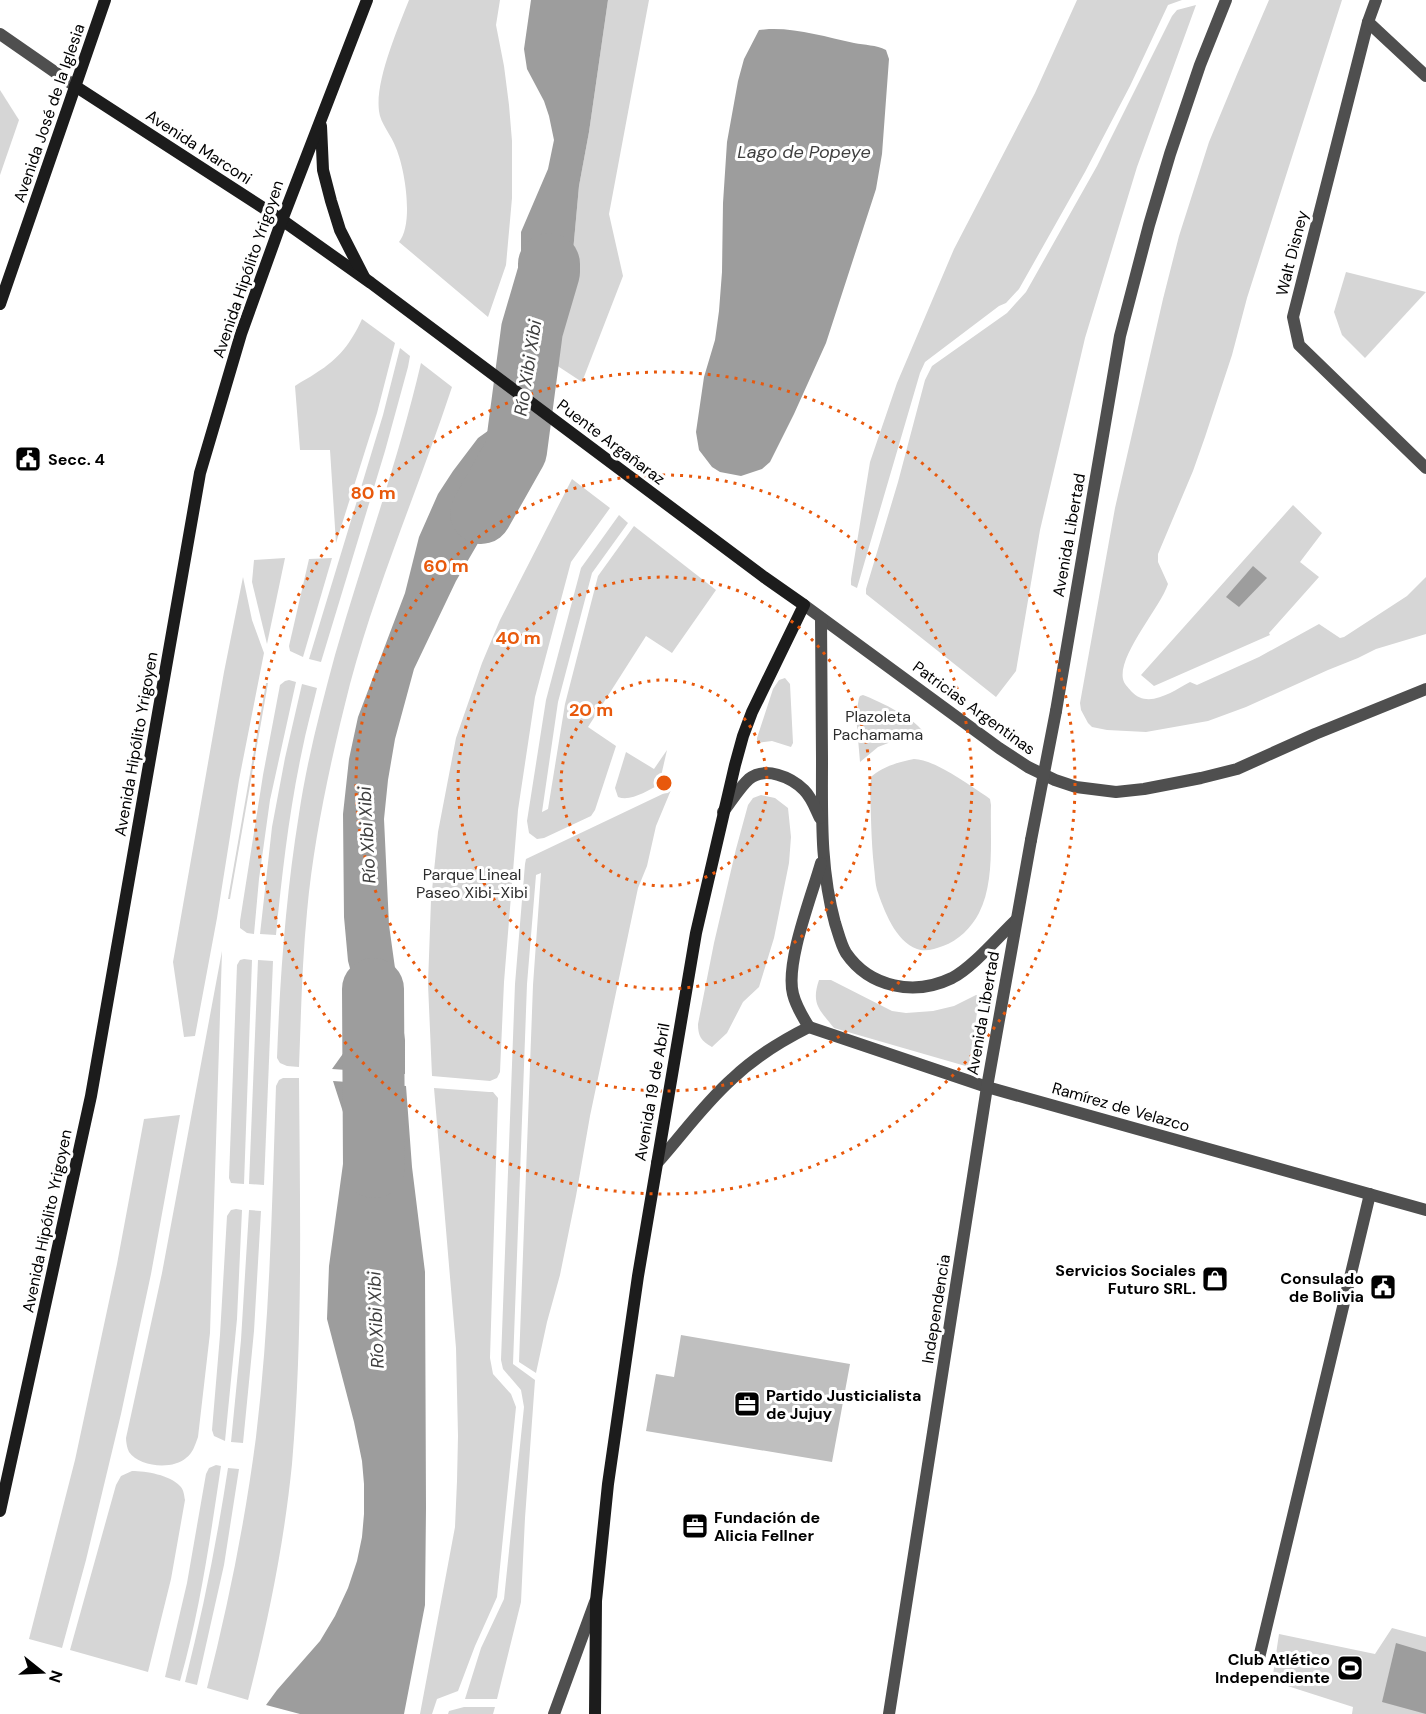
<svg xmlns="http://www.w3.org/2000/svg" width="1426" height="1714" font-family="'DM Sans',sans-serif">
<rect width="100%" height="100%" fill="#fff"/>
<!-- green -->
<g fill="#d6d6d6">
<path d="M409,0H500L496,25L504,66L509,105L512,141V198L506,265L488,317L399,242C414,224 405,169 396,148C392,136 380,123 379,111C375,81 398,28 409,0Z"/>
<polygon points="608,0 649,0 609,214 623,276 582,382 550,361 564,322 570,285 579,186 589,132"/>
<polygon points="1077,0 1182,0 1168,5 1130,86 1085,172 1019,289 1006,303 999,306 925,362 920,373 857,588 851,585 851,579 870,462 897,383 954,249 1035,93"/>
<path d="M1269,0H1342L1247,298L1232,355L1205,437L1193,471L1158,554V562L1168,584C1160,608 1118,655 1123,679C1124,684 1128,687 1131,691C1148,710 1173,691 1190,682L1197,685L1259,657L1319,624L1340,638L1344,637L1407,596L1426,577V634L1376,649L1358,658L1328,670L1246,707L1208,721L1146,732L1107,730L1092,727L1088,723L1081,710L1080,703L1115,508L1163,299L1179,236L1209,142L1238,72Z"/>
<polygon points="1196,5 1137,167 1085,338 1040,530 1016,671 996,697 866,594 866,589 898,482 925,380 932,366 1007,313 1026,292 1097,166 1172,16 1177,10"/>
<polygon points="0,90 19,120 0,175"/>
<polygon points="1346,272 1426,292 1365,358 1342,335 1334,312"/>
<path d="M362,319L395,343L377,413L336,543L330,450H300L295,386C302,381 309,378 316,373C339,359 351,343 362,319Z"/>
<polygon points="400,348 410,356 408,367 385,451 321,662 309,659 383,415"/>
<path d="M421,363L452,387C419,487 377,583 350,684C331,759 314,836 307,912C302,964 301,1015 299,1067L287,1066L280,1063L277,1058C280,976 286,894 299,814C307,760 321,707 335,655C363,557 398,462 421,363Z"/>
<polygon points="572,479 610,508 571,562 535,697 518,810 504,982 500,1072 497,1078 490,1081 432,1076 428,984 431,900 438,832 456,738 482,663 500,620"/>
<polygon points="1293,505 1322,533 1300,562 1319,577 1269,633 1270,635 1154,686 1141,675"/>
<polygon points="619,515 628,523 592,573 558,702 542,812 548,809 565,704 598,576 634,526 716,590 672,653 646,636 588,727 616,746 595,810 591,816 544,838 537,839 529,833 527,821 546,700 581,568"/>
<polygon points="285,558 267,644 252,582 254,560"/>
<polygon points="332,558 303,657 290,651 289,646 309,559"/>
<polygon points="243,577 252,620 264,653 239,780 217,918 195,1036 184,1037 173,962 224,672"/>
<polygon points="785,678 790,684 793,743 791,747 772,741 757,743 757,738 773,689 779,680"/>
<polygon points="289,680 296,682 270,800 259,879 254,934 247,933 240,928 240,921 263,775 280,685 285,681"/>
<polygon points="266,683 268,683 230,899 228,899"/>
<path d="M302,684L317,688C312,709 306,730 302,751C289,812 282,874 276,935L260,934L272,827L285,758Z"/>
<path d="M863,695C879,701 919,720 925,735L896,740L878,747L860,762L856,715L859,698L860,696Z"/>
<path d="M667,750L659,785C648,790 631,802 618,797L615,788L626,752L654,769Z"/>
<path d="M914,759C936,760 967,784 986,796L990,799L991,805C990,839 995,882 979,913C972,927 958,941 943,946C935,949 925,952 917,949C895,941 884,910 877,890C875,883 875,875 874,867C871,840 871,812 870,785L872,776C884,766 899,762 914,759Z"/>
<polygon points="671,790 656,826 647,866 638,888 590,1116 576,1196 560,1275 547,1322 536,1373 519,1362 533,985 541,873 536,875 527,984 513,1364 535,1380 525,1518 521,1602 497,1699 465,1699 481,1648 504,1599 524,1407 521,1390 503,1369 501,1360 515,984 525,864 526,859"/>
<path d="M761,795L775,798L788,808L791,837L789,863L774,938L759,987L743,1002L727,1033L712,1047C701,1041 698,1036 698,1024L714,943L736,849L748,805L753,798Z"/>
<path d="M222,951L210,1333L198,1437C195,1445 193,1453 186,1458C173,1470 139,1467 129,1452C127,1448 126,1442 126,1438L162,1273Z"/>
<polygon points="244,959 252,960 244,1184 231,1183 229,1178 237,965 240,960"/>
<polygon points="258,960 273,961 264,1185 249,1184"/>
<path d="M819,980H831L892,1011L906,1013L933,1011L954,1006L976,995L978,996L979,999L969,1067L834,1028C819,1009 811,1004 819,980Z"/>
<path d="M283,1078H299C300,1207 303,1336 292,1464C284,1544 268,1622 248,1700L207,1688C228,1606 245,1522 256,1437C270,1321 272,1203 276,1086L279,1080Z"/>
<polygon points="434,1088 489,1092 493,1092 498,1098 490,1358 493,1374 511,1394 516,1407 497,1597 475,1646 458,1691 437,1699 432,1714 420,1714 455,1527 457,1481 458,1436 456,1348"/>
<polygon points="180,1115 151,1274 121,1414 86,1560 62,1648 29,1639 75,1460 117,1264 144,1119"/>
<polygon points="236,1209 242,1210 237,1319 225,1441 214,1436 212,1430 220,1335 227,1216 231,1210"/>
<polygon points="249,1210 261,1211 254,1331 243,1443 231,1442 241,1340"/>
<path d="M216,1465L221,1466C210,1539 200,1611 180,1681L165,1677L187,1583L206,1474L209,1468Z"/>
<path d="M228,1468L239,1469L224,1565L197,1685L185,1682C203,1611 217,1540 228,1468Z"/>
<path d="M132,1471C146,1471 170,1475 180,1486C184,1490 184,1495 185,1500L171,1579L148,1672L70,1650L116,1485L121,1476Z"/>
<polygon points="1392,1628 1426,1637 1426,1714 1352,1714 1353,1707 1272,1681 1279,1634 1375,1654"/>
<polygon points="464,1707 495,1707 493,1714 448,1714 449,1711"/>
</g>
<!-- water -->
<g fill="#9d9d9d">
<polygon points="531,0 608,0 589,132 579,186 570,285 564,322 550,361 516,337 521,311 521,232 548,169 554,140 549,116 544,101 527,69 524,49"/>
<path d="M769,29C798,28 826,37 854,43C865,45 876,45 886,50L889,59L882,154L876,189L826,343L794,414L770,462L762,469L741,476L720,472L712,467L699,450L696,432L704,377L715,340L719,311L722,272L723,203L727,142L738,81L744,59L759,30Z"/>
<polygon points="499,423 546,460 540,465 514,498 488,526 456,581 414,669 395,739 388,780 384,819 389,925 405,1040 405,1074 332,1069 347,1048 353,1032 356,1020 355,987 348,961 344,917 343,814 349,759 358,717 405,593 419,537 438,494 453,471 478,438"/>
<polygon points="1253,566 1267,578 1239,607 1226,597"/>
<polygon points="333,1081 406,1086 412,1167 425,1272 426,1508 425,1605 404,1714 300,1714 266,1705 277,1690 320,1641 335,1616 348,1588 357,1561 362,1537 364,1514 364,1484 362,1461 354,1422 327,1319 329,1266 346,1142 343,1112"/>
<polygon points="1396,1643 1426,1652 1426,1714 1382,1702"/>
</g>
<!-- pier -->
<polygon fill="#fff" points="498,420 501,421 548,457 549,462 547,463 495,423"/>
<g fill="none" stroke-linecap="round" stroke-linejoin="round">
<!-- river -->
<g stroke="#9d9d9d" stroke-width="62">
<polyline points="481,513 516,451 532,330 549,272 549,264"/>
<polyline points="373,989 374,1167"/>
</g>
</g>
<!-- building -->
<polygon fill="#bfbfbf" points="681,1335 850,1364 832,1462 646,1431 656,1374 674,1377"/>
<g fill="none" stroke-linecap="round" stroke-linejoin="round">
<!-- service -->
<g stroke="#4f4f4f" stroke-width="12">
<polyline points="1259,1658 1370,1194"/>
<polyline points="554,1714 595,1602"/>
</g>
<!-- minor -->
<g stroke="#4f4f4f" stroke-width="12">
<polyline points="1376,0 1368,22 1293,317 1299,345 1426,468"/>
<polyline points="1368,22 1426,76"/>
<polyline points="804,605 999,748 1028,767 1055,780 1076,787 1116,792 1144,789 1201,778 1237,769 1315,734 1426,689"/>
<path d="M821,618C821,665 822,712 822,759C822,814 820,869 835,923C838,932 841,945 846,953C870,988 915,996 952,978C973,967 998,937 1016,920"/>
<polyline points="1056,711 1120,336 1149,225 1170,154 1200,65 1226,0"/>
<path d="M723,812C731,802 739,788 749,779C765,766 791,777 804,790C812,798 815,808 820,818"/>
<polyline points="809,1027 987,1087 1426,1210"/>
<path d="M809,1027C802,1016 796,1006 793,994C785,963 812,895 821,863"/>
<path d="M657,1163C682,1135 704,1104 732,1079C755,1057 781,1041 809,1027"/>
<polyline points="889,1714 987,1087 1031,840"/>
</g>
<!-- tertiary -->
<polyline stroke="#4f4f4f" stroke-width="12" points="0,34 75,86"/>
<!-- secondary -->
<g stroke="#1c1c1c" stroke-width="12">
<polyline points="75,86 282,220 371,283 764,577 804,605 752,712 743,736 735,765 696,933 638,1276 608,1484 596,1601 595,1714"/>
<polyline points="321,126 323,170 331,201 340,230 364,277"/>
<polyline points="0,304 105,0"/>
<polyline points="0,1511 91,1096 200,473 241,334 282,220 367,0"/>
</g>
<!-- minor-bridge -->
<polyline stroke="#4f4f4f" stroke-width="12" points="1031,840 1056,711"/>
</g>
<!-- distance rings -->
<g fill="none" stroke="#e8590c" stroke-width="3" stroke-dasharray="3 6">
<circle cx="664" cy="783" r="103"/>
<circle cx="664" cy="783" r="206"/>
<circle cx="664" cy="783" r="308"/>
<circle cx="664" cy="783" r="411"/>
</g>
<!-- icons -->
<defs>
<symbol id="civic-square" viewBox="-11 -11 22 22"><rect x="-9" y="-9" width="18" height="18" rx="4" fill="#000" stroke="#fff"/><path d="M-.6-6.5H3V-4.5H.6V-3L4-1V1h2V6H-6V1h2V-1L-.6-3ZM-1.2 2.5V6h2.4V2.5Z" fill="#fff"/></symbol>
<symbol id="shop-square" viewBox="-11 -11 22 22"><rect x="-9" y="-9" width="18" height="18" rx="4" fill="#000" stroke="#fff"/><path d="M-5-2.5h2.3a2.7 3.5 0 0 1 5.4 0H5L5.5 6h-11ZM-1.5-2.5h3a1.5 2.3 0 0 0-3 0Z" fill="#fff"/></symbol>
<symbol id="office-square" viewBox="-11 -11 22 22"><rect x="-9" y="-9" width="18" height="18" rx="4" fill="#000" stroke="#fff"/><path d="M-6-3h4V-5.5h4V-3h4V5H-6ZM-1-4.5V-3h2v-1.5ZM-6 0V1H6V0Z" fill="#fff"/></symbol>
<symbol id="stadium-square" viewBox="-11 -11 22 22"><rect x="-9" y="-9" width="18" height="18" rx="4" fill="#000" stroke="#fff"/><path d="M0-5a6.5 5 0 1 0 0 10a6.5 5 0 1 0 0-10ZM-3.5-1.8h7v3.6h-7Z" fill="#fff"/></symbol>
</defs>
<g fill-rule="evenodd">
<use href="#civic-square" x="13" y="444" width="30" height="30"/>
<use href="#shop-square" x="1200" y="1264" width="30" height="30"/>
<use href="#civic-square" x="1368" y="1272" width="30" height="30"/>
<use href="#office-square" x="732" y="1389" width="30" height="30"/>
<use href="#office-square" x="680" y="1511" width="30" height="30"/>
<use href="#stadium-square" x="1335" y="1653" width="30" height="30"/>
</g>
<g text-anchor="middle" dominant-baseline="central" stroke-width="6" stroke-linejoin="round" paint-order="stroke">
<!-- street labels -->
<g font-size="16" fill="#000" stroke="#fff">
<text transform="translate(49 113) rotate(-71)">Avenida José de la Iglesia</text>
<text transform="translate(199 147) rotate(33)">Avenida Marconi</text>
<text transform="translate(1292 253) rotate(-76)">Walt Disney</text>
<text transform="translate(248 269) rotate(-71)">Avenida Hipólito Yrigoyen</text>
<text transform="translate(611 442) rotate(37)">Puente Argañaraz</text>
<text transform="translate(1069 535) rotate(-80)">Avenida Libertad</text>
<text transform="translate(974 708) rotate(36)">Patricias Argentinas</text>
<text transform="translate(136 744) rotate(-80)">Avenida Hipólito Yrigoyen</text>
<text transform="translate(983 1013) rotate(-80)">Avenida Libertad</text>
<text transform="translate(652 1092) rotate(-80)">Avenida 19 de Abril</text>
<text transform="translate(1121 1107) rotate(16)">Ramírez de Velazco</text>
<text transform="translate(47 1221) rotate(-78)">Avenida Hipólito Yrigoyen</text>
<text transform="translate(936 1309) rotate(-81)">Independencia</text>
</g>
<!-- poi labels -->
<g font-size="16" font-weight="bold" fill="#000" stroke="#fff" text-anchor="start">
<text x="48" y="459">Secc. 4</text>
<text x="1196" y="1270" text-anchor="end">Servicios Sociales<tspan x="1196" dy="18">Futuro SRL.</tspan></text>
<text x="1364" y="1278" text-anchor="end">Consulado<tspan x="1364" dy="18">de Bolivia</tspan></text>
<text x="766" y="1395">Partido Justicialista<tspan x="766" dy="18">de Jujuy</tspan></text>
<text x="714" y="1517">Fundación de<tspan x="714" dy="18">Alicia Fellner</tspan></text>
<text x="1330" y="1659" text-anchor="end">Club Atlético<tspan x="1330" dy="18">Independiente</tspan></text>
</g>
<!-- park labels -->
<g font-size="16" fill="#2d2d2d" stroke="#fff">
<text x="878" y="716">Plazoleta<tspan x="878" dy="18">Pachamama</tspan></text>
<text x="472" y="874">Parque Lineal<tspan x="472" dy="18">Paseo Xibi-Xibi</tspan></text>
</g>
<!-- water labels -->
<g font-size="18" font-style="italic" fill="#3e3e3e" stroke="#fff">
<text x="804" y="152">Lago de Popeye</text>
<text transform="translate(528 368) rotate(-81)">Río Xibi Xibi</text>
<text transform="translate(367 835) rotate(-93)">Río Xibi Xibi</text>
<text transform="translate(376 1320) rotate(-92)">Río Xibi Xibi</text>
</g>
</g>
<circle cx="664" cy="783" r="9" fill="#e8590c" stroke="#fff" stroke-width="3"/>
<g font-size="18" text-anchor="middle" font-weight="bold" fill="#e8590c" stroke="#fff" stroke-width="6" stroke-linejoin="round" paint-order="stroke">
<text x="373" y="499">80 m</text>
<text x="446" y="572">60 m</text>
<text x="518" y="644">40 m</text>
<text x="591" y="716">20 m</text>
</g>
<!-- north arrow -->
<g transform="translate(42 1672) rotate(108)" stroke="#ffffff" stroke-width="4.5" paint-order="stroke">
<path d="M0-4.5L10 22L0 15L-10 22Z" fill="#000000"/>
<text y="-9" font-size="16" font-weight="bold" text-anchor="middle" fill="#000000">N</text>
</g>
</svg>
